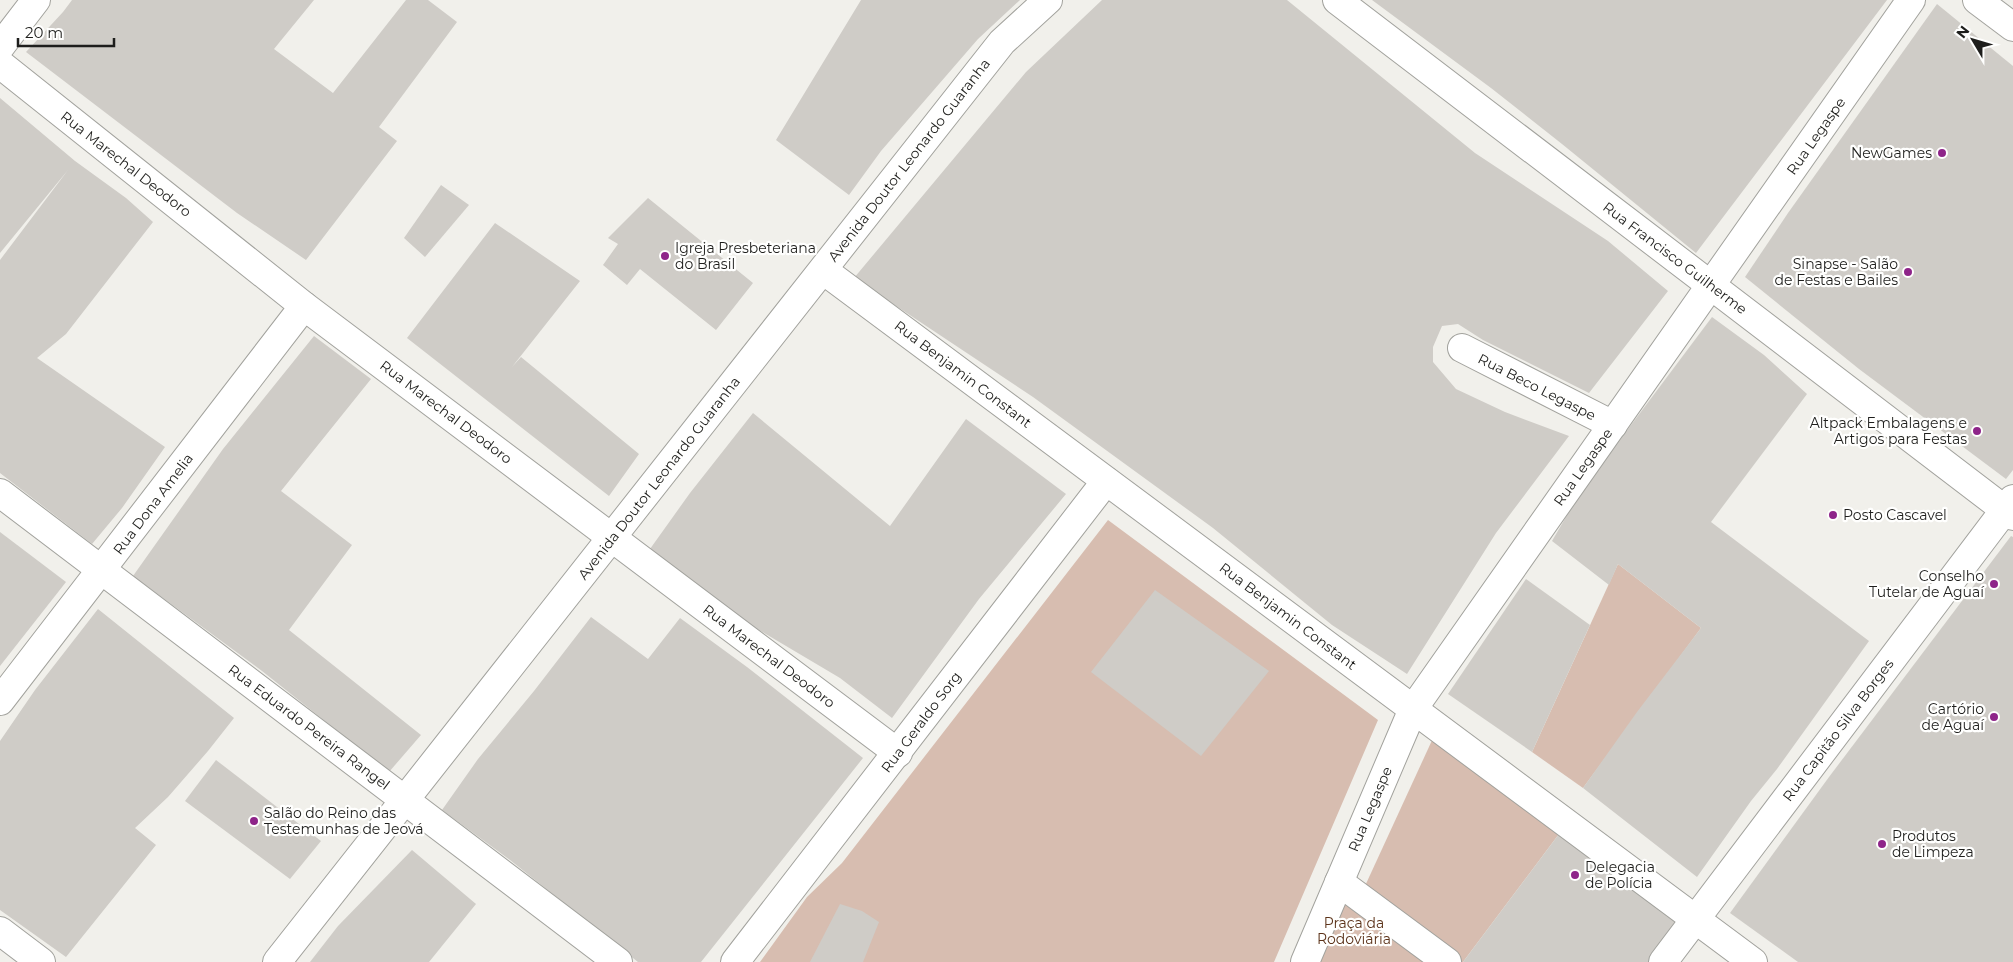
<svg xmlns="http://www.w3.org/2000/svg" width="2013" height="962" font-family="Montserrat,sans-serif">
<rect width="100%" height="100%" fill="#f1f0eb"/>
<!-- green -->
<g fill="#d7bdb0">
<polygon points="1108,520 1378,720 1274,962 760,962 807,897 842,863"/>
<polygon points="1618,564 1701,628 1583,788 1532,752"/>
<polygon points="1434,736 1562,830 1463,962 1460,962 1365,886"/>
<polygon points="1339,882 1447,962 1309,962"/>
</g>
<!-- building -->
<g fill="#cfccc7">
<polygon points="72,0 314,0 274,49 333,93 406,0 428,0 457,22 379,127 397,141 306,260 237,213 26,52 63,12"/>
<polygon points="861,0 1020,0 978,39 881,151 849,195 776,140"/>
<polygon points="1102,0 1287,0 1475,153 1608,241 1668,291 1589,393 1483,340 1458,324 1442,326 1433,347 1433,362 1456,389 1505,412 1569,436 1496,533 1407,674 1332,625 1213,528 1033,397 854,278 1026,72"/>
<polygon points="1372,0 1887,0 1696,253 1562,144 1491,88"/>
<polygon points="1937,4 2013,66 2013,470 2006,479 1859,369 1745,277 1788,213"/>
<polygon points="0,98 75,161 126,198 153,222 66,334 37,358 165,447 122,508 92,544 0,473 0,260 68,170 0,253"/>
<polygon points="441,185 469,205 425,257 404,238"/>
<polygon points="648,198 753,283 716,330 640,269 627,285 603,265 618,244 608,238"/>
<polygon points="495,223 580,281 512,367 521,357 639,454 609,496 407,338"/>
<polygon points="1712,317 1764,355 1807,394 1711,522 1869,641 1777,769 1751,801 1697,877 1583,788 1637,712 1701,628 1618,564 1609,585 1552,541 1580,493"/>
<polygon points="314,336 371,379 281,491 352,545 289,630 421,735 389,772 262,671 133,576 223,449"/>
<polygon points="753,413 890,526 966,419 1066,494 979,599 892,718 840,678 737,617 650,549 690,493"/>
<polygon points="0,532 66,582 0,666"/>
<polygon points="2011,536 2013,537 2013,962 1798,962 1730,913 1829,777"/>
<polygon points="1526,579 1590,625 1532,752 1448,694"/>
<polygon points="1155,590 1269,671 1201,756 1091,672"/>
<polygon points="98,609 234,718 208,751 168,797 135,828 156,845 66,957 0,910 0,741 35,690"/>
<polygon points="591,617 648,659 680,618 747,667 863,758 701,962 638,962 510,860 442,810 478,759 534,691"/>
<polygon points="216,760 321,841 290,879 185,801"/>
<polygon points="1562,830 1681,921 1650,962 1463,962"/>
<polygon points="412,850 476,904 429,962 310,962 338,926"/>
<polygon points="840,904 862,911 879,922 863,962 810,962"/>
</g>
<g fill="none" stroke-linecap="round" stroke-linejoin="round">
<defs>
<g id="street">
<polyline points="1337,0 2013,516"/>
<polyline points="1977,0 2013,27"/>
<polyline points="0,47 36,0"/>
<polyline points="0,64 304,306 898,753"/>
<polyline points="823,270 1753,962"/>
<polyline points="1462,348 1613,425"/>
<polyline points="0,493 618,962"/>
<polyline points="0,701 304,306"/>
<polyline points="1339,882 1447,962"/>
<polyline points="0,931 41,962"/>
<polyline points="277,962 1002,42 1048,0"/>
<polyline points="735,962 1106,481"/>
<polyline points="1305,962 1413,709 1911,0"/>
<polyline points="1663,962 2013,499"/>
</g>
</defs>
<!-- street casing -->
<use href="#street" stroke="#a2a29d" stroke-width="30"/>
<!-- street -->
<use href="#street" stroke="#fff" stroke-width="28"/>
</g>
<!-- markers -->
<g fill="#8e2489" stroke="#fffffe" stroke-width="2">
<circle cx="1942" cy="153" r="5"/>
<circle cx="665" cy="256" r="5"/>
<circle cx="1908" cy="272" r="5"/>
<circle cx="1977" cy="431" r="5"/>
<circle cx="1833" cy="515" r="5"/>
<circle cx="1994" cy="584" r="5"/>
<circle cx="1994" cy="717" r="5"/>
<circle cx="254" cy="821" r="5"/>
<circle cx="1882" cy="844" r="5"/>
<circle cx="1575" cy="875" r="5"/>
</g>
<g text-anchor="middle" dominant-baseline="central" stroke-width="4.5" stroke-linejoin="round" paint-order="stroke">
<!-- street labels -->
<g font-size="14" fill="#1e1e1c" stroke="#fffffe">
<text transform="translate(1816 136) rotate(-55)">Rua Legaspe</text>
<text transform="translate(909 160) rotate(-52)">Avenida Doutor Leonardo Guaranha</text>
<text transform="translate(126 164) rotate(38)">Rua Marechal Deodoro</text>
<text transform="translate(1675 258) rotate(37)">Rua Francisco Guilherme</text>
<text transform="translate(963 374) rotate(37)">Rua Benjamin Constant</text>
<text transform="translate(1537 387) rotate(27)">Rua Beco Legaspe</text>
<text transform="translate(446 412) rotate(37)">Rua Marechal Deodoro</text>
<text transform="translate(1583 467) rotate(-55)">Rua Legaspe</text>
<text transform="translate(659 478) rotate(-52)">Avenida Doutor Leonardo Guaranha</text>
<text transform="translate(153 504) rotate(-53)">Rua Dona Amelia</text>
<text transform="translate(1288 616) rotate(37)">Rua Benjamin Constant</text>
<text transform="translate(769 656) rotate(37)">Rua Marechal Deodoro</text>
<text transform="translate(921 722) rotate(-53)">Rua Geraldo Sorg</text>
<text transform="translate(309 727) rotate(37)">Rua Eduardo Pereira Rangel</text>
<text transform="translate(1838 730) rotate(-53)">Rua Capitão Silva Borges</text>
<text transform="translate(1370 809) rotate(-67)">Rua Legaspe</text>
</g>
<!-- poi labels -->
<g font-size="14" fill="#1e1e1c" stroke="#fffffe" text-anchor="end">
<text x="1932" y="153">NewGames</text>
<text x="675" y="248" text-anchor="start">Igreja Presbeteriana<tspan x="675" dy="16">do Brasil</tspan></text>
<text x="1898" y="264">Sinapse - Salão<tspan x="1898" dy="16">de Festas e Bailes</tspan></text>
<text x="1967" y="423">Altpack Embalagens e<tspan x="1967" dy="16">Artigos para Festas</tspan></text>
<text x="1843" y="515" text-anchor="start">Posto Cascavel</text>
<text x="1984" y="576">Conselho<tspan x="1984" dy="16">Tutelar de Aguaí</tspan></text>
<text x="1984" y="709">Cartório<tspan x="1984" dy="16">de Aguaí</tspan></text>
<text x="264" y="813" text-anchor="start">Salão do Reino das<tspan x="264" dy="16">Testemunhas de Jeová</tspan></text>
<text x="1892" y="836" text-anchor="start">Produtos<tspan x="1892" dy="16">de Limpeza</tspan></text>
<text x="1585" y="867" text-anchor="start">Delegacia<tspan x="1585" dy="16">de Polícia</tspan></text>
</g>
<!-- park labels -->
<g font-size="14" fill="#5b3219" stroke="#fffffe">
<text x="1354" y="923">Praça da<tspan x="1354" dy="16">Rodoviária</tspan></text>
</g>
</g>
<!-- north arrow -->
<g transform="translate(1973 40) rotate(308)" stroke="#fffffe" stroke-width="4" paint-order="stroke">
<path d="M0-4L9 19L0 12L-9 19Z" fill="#1e1e1c"/>
<text y="-8" font-size="14" font-weight="bold" text-anchor="middle" fill="#1e1e1c">N</text>
</g>
<!-- scale -->
<path d="M18 38v8h96v-8" fill="none" stroke="#1e1e1c" stroke-width="2.5"/>
<text x="25" y="38" font-size="15" fill="#1e1e1c" stroke="#fffffe" stroke-width="4" paint-order="stroke">20 m</text>
</svg>
